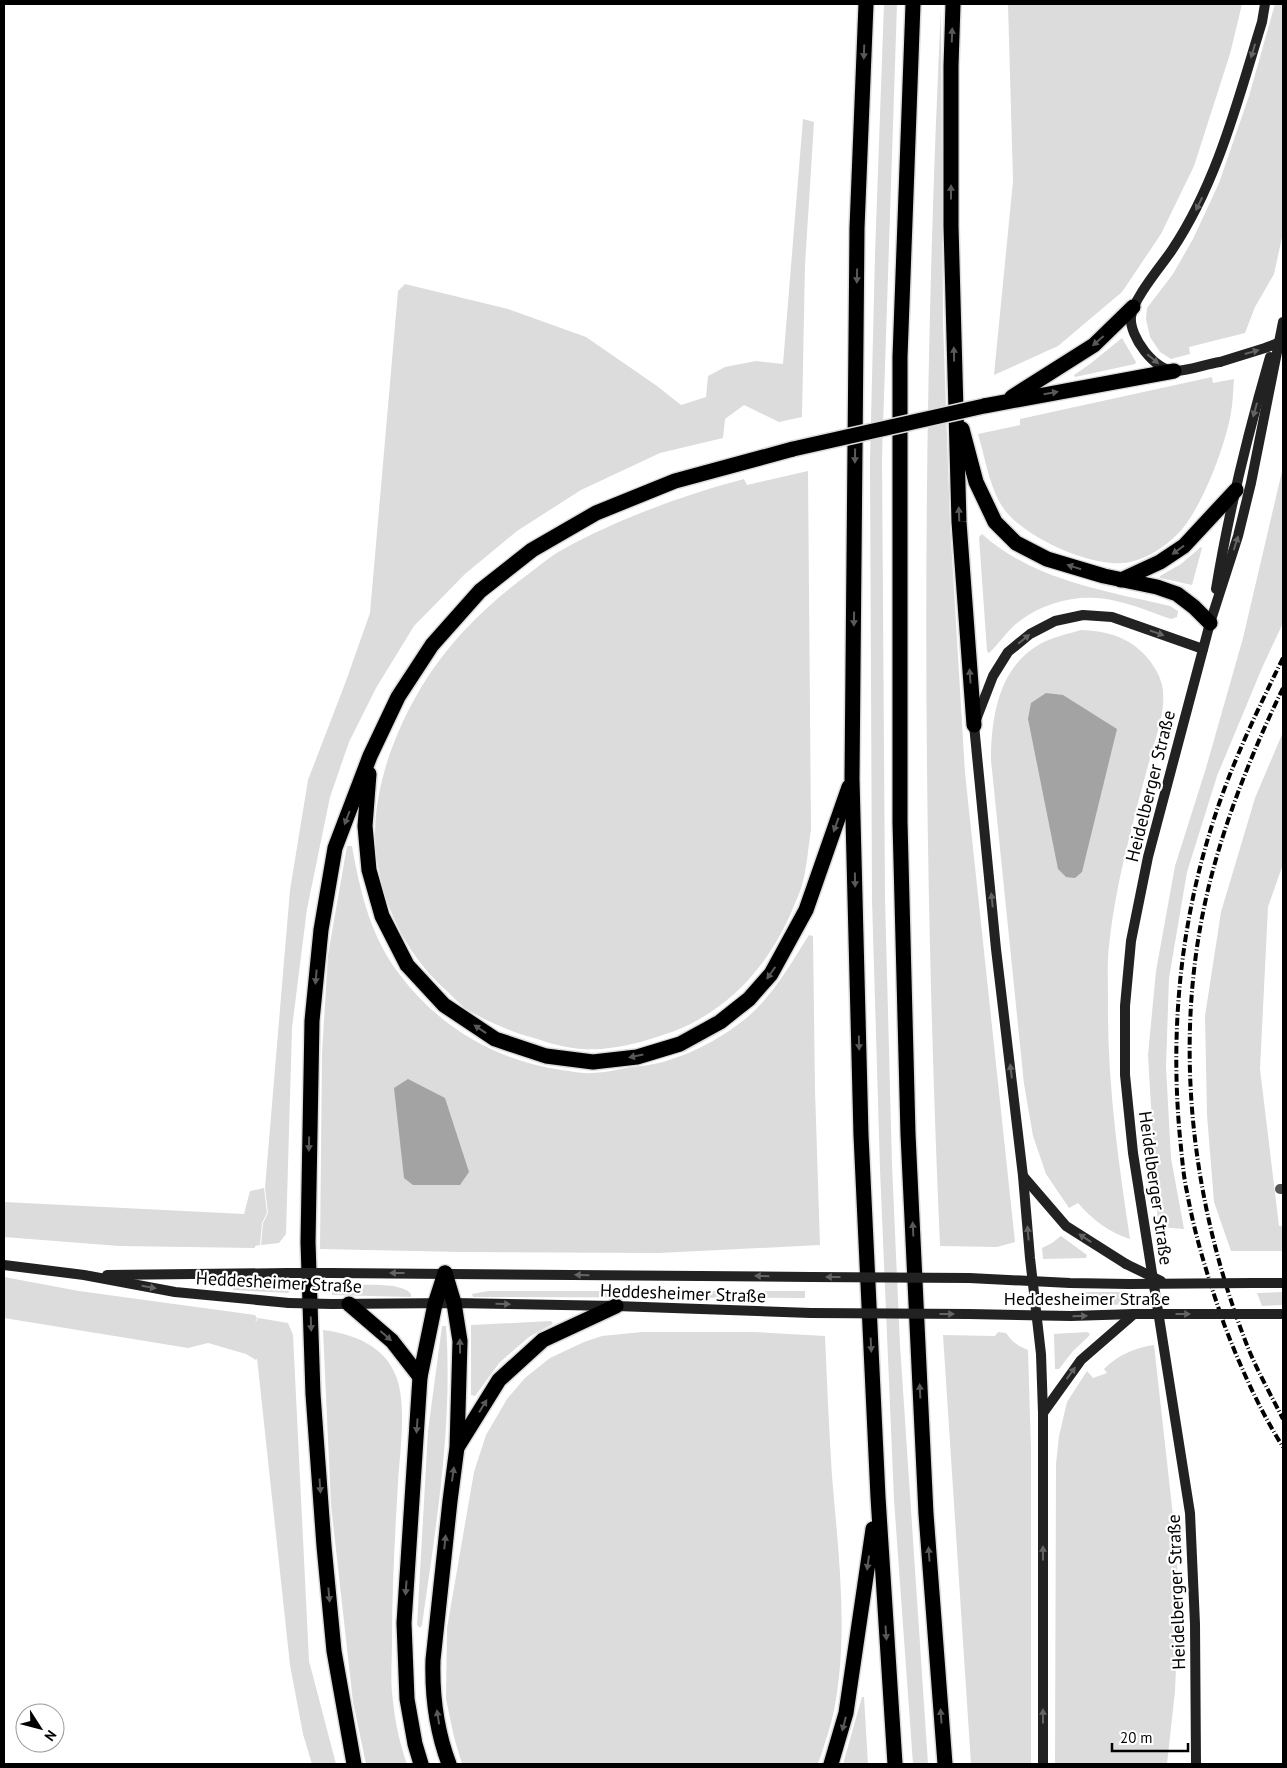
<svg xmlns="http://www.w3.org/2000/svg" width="1287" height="1768" font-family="'PT Sans',sans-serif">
<rect width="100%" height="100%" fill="#fff"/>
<!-- green -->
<g fill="#dcdcdc">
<polygon points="884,4 897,4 882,457 885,898 892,1165 900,1345 928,1764 913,1764 894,1500 880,1169 872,900 870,461 875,254"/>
<polygon points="1008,4 1242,4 1230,54 1194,166 1161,234 1122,292 1058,346 994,375 1013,181"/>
<polygon points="1275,4 1283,4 1283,233 1274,274 1255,307 1245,333 1189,347 1190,354 1171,359 1160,352 1150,337 1146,319 1147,308 1173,274 1193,239 1219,183 1249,96"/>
<path d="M941,8L943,323L950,523L965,773L1015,1242L997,1247L940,1246C922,834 921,420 941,8Z"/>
<polygon points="803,119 814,122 805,265 802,417 779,422 744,405 725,419 723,438 660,453 581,490 517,531 465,574 414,626 376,688 349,742 330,797 307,909 292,1028 286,1234 279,1243 261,1245 263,1223 268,1213 265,1188 290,890 308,780 346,681 370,613 398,291 405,284 508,309 586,337 657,386 681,405 706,397 708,376 725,367 756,361 783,364"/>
<polygon points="1122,338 1136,362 1135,364 1075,377 1074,375 1090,364"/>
<path d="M1212,377L1213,383L1234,379C1233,390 1233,402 1231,413C1225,446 1204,502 1183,528C1169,545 1144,562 1122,563C1088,566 1024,537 1004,509C990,490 985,457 978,434L1020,425V419Z"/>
<polygon points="1283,467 1283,623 1262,668 1217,776 1187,872 1169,978 1166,1067 1171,1158 1184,1229 1158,1227 1148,1055 1156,971 1175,866 1206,768 1243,638"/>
<path d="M808,471L811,830C808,848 807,868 802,885C800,893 796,900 793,908C770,964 730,1010 672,1032C643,1042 613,1051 582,1049C566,1048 549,1043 534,1038C512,1032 491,1023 471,1012C462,1007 455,999 448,992C409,958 384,910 377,859C366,791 403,706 445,653C470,621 502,593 535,569C543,563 551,556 560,551C615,520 683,495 744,479L747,485Z"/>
<path d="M982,534C1033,580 1105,591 1170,606L1178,611L1177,617L1171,619C1153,613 1135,605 1116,601C1083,593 1049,600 1021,620C1008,629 1000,643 989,653L987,651L979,537Z"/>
<polygon points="1201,547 1202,548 1192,585 1160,578 1160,576 1181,564"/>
<path d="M1081,630C1109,631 1132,638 1150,661C1155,668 1160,676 1162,685C1167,708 1157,732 1151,755C1144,780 1137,806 1131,831C1121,869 1113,908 1109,946C1107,963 1108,982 1108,999C1107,1081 1118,1159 1130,1239C1108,1232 1093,1220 1078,1203L1069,1208L1046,1174L1033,1136L1024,1084L991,760C991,717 999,667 1040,644C1053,637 1067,634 1081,630Z"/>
<polygon points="1283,732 1283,864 1268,907 1260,1069 1279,1226 1283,1226 1283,1251 1231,1251 1214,1202 1207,1115 1205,1016 1221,912 1255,798"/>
<path d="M347,846H352C360,892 371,938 400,975C440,1028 496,1060 561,1070C571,1071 582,1074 591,1073C605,1073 619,1069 632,1067C641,1066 650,1065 659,1063C691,1055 726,1036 751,1014C776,991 791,963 809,935L813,936L815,1090L820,1245L659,1253L461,1252L320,1249L322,1053L328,955Z"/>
<polygon points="264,1188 267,1213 262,1223 260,1245 255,1246 255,1248 119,1246 4,1237 4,1202 244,1214 250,1191"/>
<polygon points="1061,1236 1087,1255 1086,1258 1043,1259 1042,1248 1052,1243"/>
<polygon points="4,1277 79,1291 255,1315 257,1318 255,1324 258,1318 288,1323 293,1335 309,1661 336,1764 312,1764 303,1734 290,1665 257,1358 256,1360 246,1354 208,1343 188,1348 4,1318"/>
<polygon points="233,1285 289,1285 289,1293 233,1290"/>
<path d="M332,1286C349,1286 401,1280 411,1294V1297L332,1295Z"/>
<polygon points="488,1291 805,1291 805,1298 473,1297 472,1294"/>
<polygon points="1089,1292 1130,1292 1132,1305 1077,1304 1078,1293"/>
<polygon points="1283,1292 1283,1305 1262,1306 1257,1293"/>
<polygon points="551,1321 553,1324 529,1337 500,1362 475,1396 471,1395 471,1325"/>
<path d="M442,1326H446C453,1426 436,1526 422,1625L420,1628L417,1625L428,1431Z"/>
<path d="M323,1330C353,1334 384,1345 396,1376C407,1404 400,1452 398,1482C395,1535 392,1588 392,1641C392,1661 390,1682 393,1701C395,1722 400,1745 407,1764H366L353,1702L331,1505Z"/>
<path d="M642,1332H753L825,1336C827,1383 829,1430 832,1476C838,1548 848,1627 836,1699C833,1720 826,1740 819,1761L817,1764H462L454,1737L446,1699L447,1628L474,1472L486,1435L507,1399L525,1378L550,1358L584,1342L602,1336Z"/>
<path d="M998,1332L1006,1333C1012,1342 1018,1346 1028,1350L1031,1449V1764H971L943,1335L995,1336Z"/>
<polygon points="1087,1332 1090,1334 1088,1337 1073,1351 1059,1369 1055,1369 1054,1334"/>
<path d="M1154,1345L1177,1552L1178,1622L1175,1691L1167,1764H1055L1056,1464L1059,1436L1067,1402L1087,1371L1093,1378L1107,1373L1104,1369C1118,1355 1134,1348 1154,1345Z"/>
<polygon points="862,1697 864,1697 868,1764 843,1764"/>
</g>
<!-- water -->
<g fill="#a3a3a3">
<polygon points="1046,693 1063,695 1117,729 1082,872 1075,878 1066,877 1058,869 1028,719 1031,703"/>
<polygon points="408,1079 445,1098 469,1172 460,1185 413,1185 404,1178 394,1088"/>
</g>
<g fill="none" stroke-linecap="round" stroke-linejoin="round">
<defs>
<g id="highway">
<polyline points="866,4 857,228 852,779 861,1135 878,1497 895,1764"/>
<polyline points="913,4 900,357 900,822 908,1134 926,1514 945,1764"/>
<polyline points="953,4 951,66 951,226 959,522 974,725"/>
<polyline points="1012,397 1094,345 1133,307"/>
<polyline points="984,406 1174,371"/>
<polyline points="962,429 976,482 995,522 1016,543 1047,559 1104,576 1157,587 1177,594 1194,607 1210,623"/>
<polyline points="1121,580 1160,562 1184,546 1236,490"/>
<polyline points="369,774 365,826 369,870 382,916 407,965 444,1005 495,1039 546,1056 593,1062 637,1057 680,1044 720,1022 749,999 771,974 806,910 849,787"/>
<path d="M445,1273L454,1303L460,1341L457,1447L450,1501L433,1660C432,1694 437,1732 449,1764"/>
<polyline points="349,1304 392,1341 420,1377"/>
<polyline points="458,1446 499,1380 543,1340 616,1306"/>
<polyline points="354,1764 334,1651 324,1546 313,1394 308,1242 312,1021 321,930 335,848 370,756 398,697 432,645 480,591 532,550 596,513 675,481 793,449"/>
<polyline points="421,1764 415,1744 407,1699 404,1623 420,1377 435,1304 445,1273"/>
<polyline points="831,1764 846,1713 873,1529"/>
</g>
</defs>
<!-- highway casing -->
<use href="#highway" stroke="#dbdbdb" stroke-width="18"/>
<!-- street -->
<polyline stroke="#555" stroke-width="10" points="1280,1189 1283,1189"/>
<!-- secondary -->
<g stroke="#222" stroke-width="10">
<path d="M1220,362C1206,364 1191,370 1176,371C1155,372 1129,336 1131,317C1132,300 1162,265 1172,250C1218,181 1238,99 1262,22L1265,4"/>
<path d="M1216,589C1229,510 1248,433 1270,357"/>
<polyline points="1023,1176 1066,1226 1126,1264"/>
<polyline points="4,1265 84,1275 175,1292 289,1303"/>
<polyline points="331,1273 811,1277"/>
<polyline points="107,1275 288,1273"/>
<polyline points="969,1278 1070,1283 1129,1284"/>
<polyline points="1253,1283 1283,1283"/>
<polyline points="332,1304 454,1303 616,1306 811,1313"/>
<polyline points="969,1314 1071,1316 1134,1314"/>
<polyline points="1264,1314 1283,1314"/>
<polyline points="1043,1413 1081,1360 1134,1314"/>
<polyline points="1043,1764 1043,1413 1041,1354 1030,1258 1023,1176 996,949 974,725 993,676 1008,652 1030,634 1055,621 1083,615 1112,617 1203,649"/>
<polyline points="1196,1764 1195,1624 1190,1513 1133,1153 1125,1075 1125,1006 1131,941 1148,857 1210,623 1238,536 1251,483 1283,322"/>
</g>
<!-- highway -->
<use href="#highway" stroke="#000" stroke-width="15"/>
<!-- rail -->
<g stroke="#000" stroke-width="4" stroke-dasharray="8 2.5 1 2.5" stroke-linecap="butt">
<path d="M1283,658C1257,711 1231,765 1213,822C1180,925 1170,1031 1180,1138C1182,1156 1183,1174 1187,1192C1195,1237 1209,1281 1224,1324C1240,1366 1259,1409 1283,1447"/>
<path d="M1283,688C1255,746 1230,807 1213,870C1171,1025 1188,1191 1245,1340C1255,1367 1270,1393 1283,1419"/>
</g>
<defs>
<polyline id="highway-bridge" points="793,449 984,406"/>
</defs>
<!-- highway-bridge casing -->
<use href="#highway-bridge" stroke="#dbdbdb" stroke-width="18" stroke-linecap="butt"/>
<!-- secondary-bridge -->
<g stroke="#222" stroke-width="10">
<polyline points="1220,362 1265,348 1283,341"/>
<polyline points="1126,1264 1161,1281"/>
<polyline points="288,1273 331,1273"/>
<polyline points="811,1277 969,1278"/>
<polyline points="1129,1284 1253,1283"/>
<polyline points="289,1303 332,1304"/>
<polyline points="811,1313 969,1314"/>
<polyline points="1134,1314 1264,1314"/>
</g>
<!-- highway-bridge -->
<use href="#highway-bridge" stroke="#000" stroke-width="15"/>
</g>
<!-- one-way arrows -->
<defs><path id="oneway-solid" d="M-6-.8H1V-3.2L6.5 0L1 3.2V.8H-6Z" transform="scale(1.25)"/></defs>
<g fill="#595959">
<use href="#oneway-solid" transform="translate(952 35) rotate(-88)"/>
<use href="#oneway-solid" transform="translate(864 52) rotate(92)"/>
<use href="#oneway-solid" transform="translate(951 192) rotate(-90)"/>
<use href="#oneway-solid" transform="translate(857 276) rotate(91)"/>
<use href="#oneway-solid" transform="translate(1098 341) rotate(139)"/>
<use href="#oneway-solid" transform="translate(954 354) rotate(-91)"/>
<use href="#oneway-solid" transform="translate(1051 393) rotate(-10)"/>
<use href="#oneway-solid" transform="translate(855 456) rotate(91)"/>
<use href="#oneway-solid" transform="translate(959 514) rotate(-92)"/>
<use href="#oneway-solid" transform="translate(1178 550) rotate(144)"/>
<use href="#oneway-solid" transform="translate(1074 567) rotate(-163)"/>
<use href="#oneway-solid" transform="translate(854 619) rotate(91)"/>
<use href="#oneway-solid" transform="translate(970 676) rotate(-94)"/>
<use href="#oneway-solid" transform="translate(347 818) rotate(111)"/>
<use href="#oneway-solid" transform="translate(836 825) rotate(110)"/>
<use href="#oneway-solid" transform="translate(855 880) rotate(89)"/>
<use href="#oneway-solid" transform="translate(771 973) rotate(125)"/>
<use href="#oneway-solid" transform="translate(316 977) rotate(95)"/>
<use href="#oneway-solid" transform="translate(480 1029) rotate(-146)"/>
<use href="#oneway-solid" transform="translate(859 1043) rotate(89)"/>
<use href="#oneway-solid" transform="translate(636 1056) rotate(168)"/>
<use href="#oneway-solid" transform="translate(309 1144) rotate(91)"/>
<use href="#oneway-solid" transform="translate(913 1229) rotate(-93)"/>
<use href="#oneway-solid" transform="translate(311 1324) rotate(88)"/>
<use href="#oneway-solid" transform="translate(386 1336) rotate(41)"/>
<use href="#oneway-solid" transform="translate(871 1345) rotate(87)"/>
<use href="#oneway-solid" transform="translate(460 1346) rotate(-91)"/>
<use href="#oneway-solid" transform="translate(920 1391) rotate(-93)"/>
<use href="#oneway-solid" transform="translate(483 1406) rotate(-58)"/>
<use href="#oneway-solid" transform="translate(417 1426) rotate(94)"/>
<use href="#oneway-solid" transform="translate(453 1474) rotate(-82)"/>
<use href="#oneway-solid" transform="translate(320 1486) rotate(86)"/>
<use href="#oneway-solid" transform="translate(445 1542) rotate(-84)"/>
<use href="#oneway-solid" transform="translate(929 1554) rotate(-94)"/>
<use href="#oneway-solid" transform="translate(868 1563) rotate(98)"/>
<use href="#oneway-solid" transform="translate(406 1588) rotate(94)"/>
<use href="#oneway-solid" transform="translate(329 1595) rotate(85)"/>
<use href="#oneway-solid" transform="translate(886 1633) rotate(86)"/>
<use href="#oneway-solid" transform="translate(941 1716) rotate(-94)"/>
<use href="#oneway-solid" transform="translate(438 1717) rotate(-99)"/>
<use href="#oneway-solid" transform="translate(844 1724) rotate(105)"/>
</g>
<g fill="#646464">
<use href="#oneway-solid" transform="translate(1253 51) rotate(107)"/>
<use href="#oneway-solid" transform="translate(1199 204) rotate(116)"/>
<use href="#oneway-solid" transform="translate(1252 352) rotate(-16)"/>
<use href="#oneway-solid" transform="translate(1153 359) rotate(40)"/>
<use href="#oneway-solid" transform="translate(1255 410) rotate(106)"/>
<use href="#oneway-solid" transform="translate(1236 543) rotate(-72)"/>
<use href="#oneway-solid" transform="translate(1157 633) rotate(19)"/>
<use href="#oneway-solid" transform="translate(1024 639) rotate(-39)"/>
<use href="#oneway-solid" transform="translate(992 900) rotate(-96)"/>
<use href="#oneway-solid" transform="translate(1011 1071) rotate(-97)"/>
<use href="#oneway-solid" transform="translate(1028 1233) rotate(-95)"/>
<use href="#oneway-solid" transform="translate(1085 1238) rotate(-147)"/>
<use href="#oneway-solid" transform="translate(397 1273) rotate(-180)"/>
<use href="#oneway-solid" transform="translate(582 1275) rotate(-179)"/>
<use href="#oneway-solid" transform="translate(762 1276) rotate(-179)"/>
<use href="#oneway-solid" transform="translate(833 1277) rotate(-180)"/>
<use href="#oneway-solid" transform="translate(149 1287) rotate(10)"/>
<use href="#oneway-solid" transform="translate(503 1304) rotate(1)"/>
<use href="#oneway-solid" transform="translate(947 1314)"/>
<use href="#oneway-solid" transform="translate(1183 1314)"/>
<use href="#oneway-solid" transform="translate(1080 1316) rotate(-2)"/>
<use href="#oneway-solid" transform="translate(1071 1373) rotate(-54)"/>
<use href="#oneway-solid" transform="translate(1043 1553) rotate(-90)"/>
<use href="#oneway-solid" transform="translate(1043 1716) rotate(-90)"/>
</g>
<g text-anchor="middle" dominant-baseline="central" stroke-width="4.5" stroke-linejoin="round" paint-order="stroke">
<!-- street labels -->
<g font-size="18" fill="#000" stroke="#fff">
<text transform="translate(1150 786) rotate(-76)">Heidelberger Straße</text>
<text transform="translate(1156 1188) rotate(82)">Heidelberger Straße</text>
<text transform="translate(279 1282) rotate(3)">Heddesheimer Straße</text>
<text transform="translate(683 1293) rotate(2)">Heddesheimer Straße</text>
<text x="1087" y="1298">Heddesheimer Straße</text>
<text transform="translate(1176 1592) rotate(-92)">Heidelberger Straße</text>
</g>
</g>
<!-- border -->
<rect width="1287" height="1768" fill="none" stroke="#000000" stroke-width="10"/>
<!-- north arrow -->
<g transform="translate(40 1728) rotate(126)"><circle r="24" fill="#ffffff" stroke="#999999"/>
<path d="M0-4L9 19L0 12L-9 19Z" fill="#000000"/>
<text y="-8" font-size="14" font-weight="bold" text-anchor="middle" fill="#000000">N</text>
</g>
<!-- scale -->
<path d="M1112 1743v8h76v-8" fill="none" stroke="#000000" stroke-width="2.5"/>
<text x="1120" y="1743" font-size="15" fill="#000000" stroke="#ffffff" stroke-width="4" paint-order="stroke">20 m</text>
</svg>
